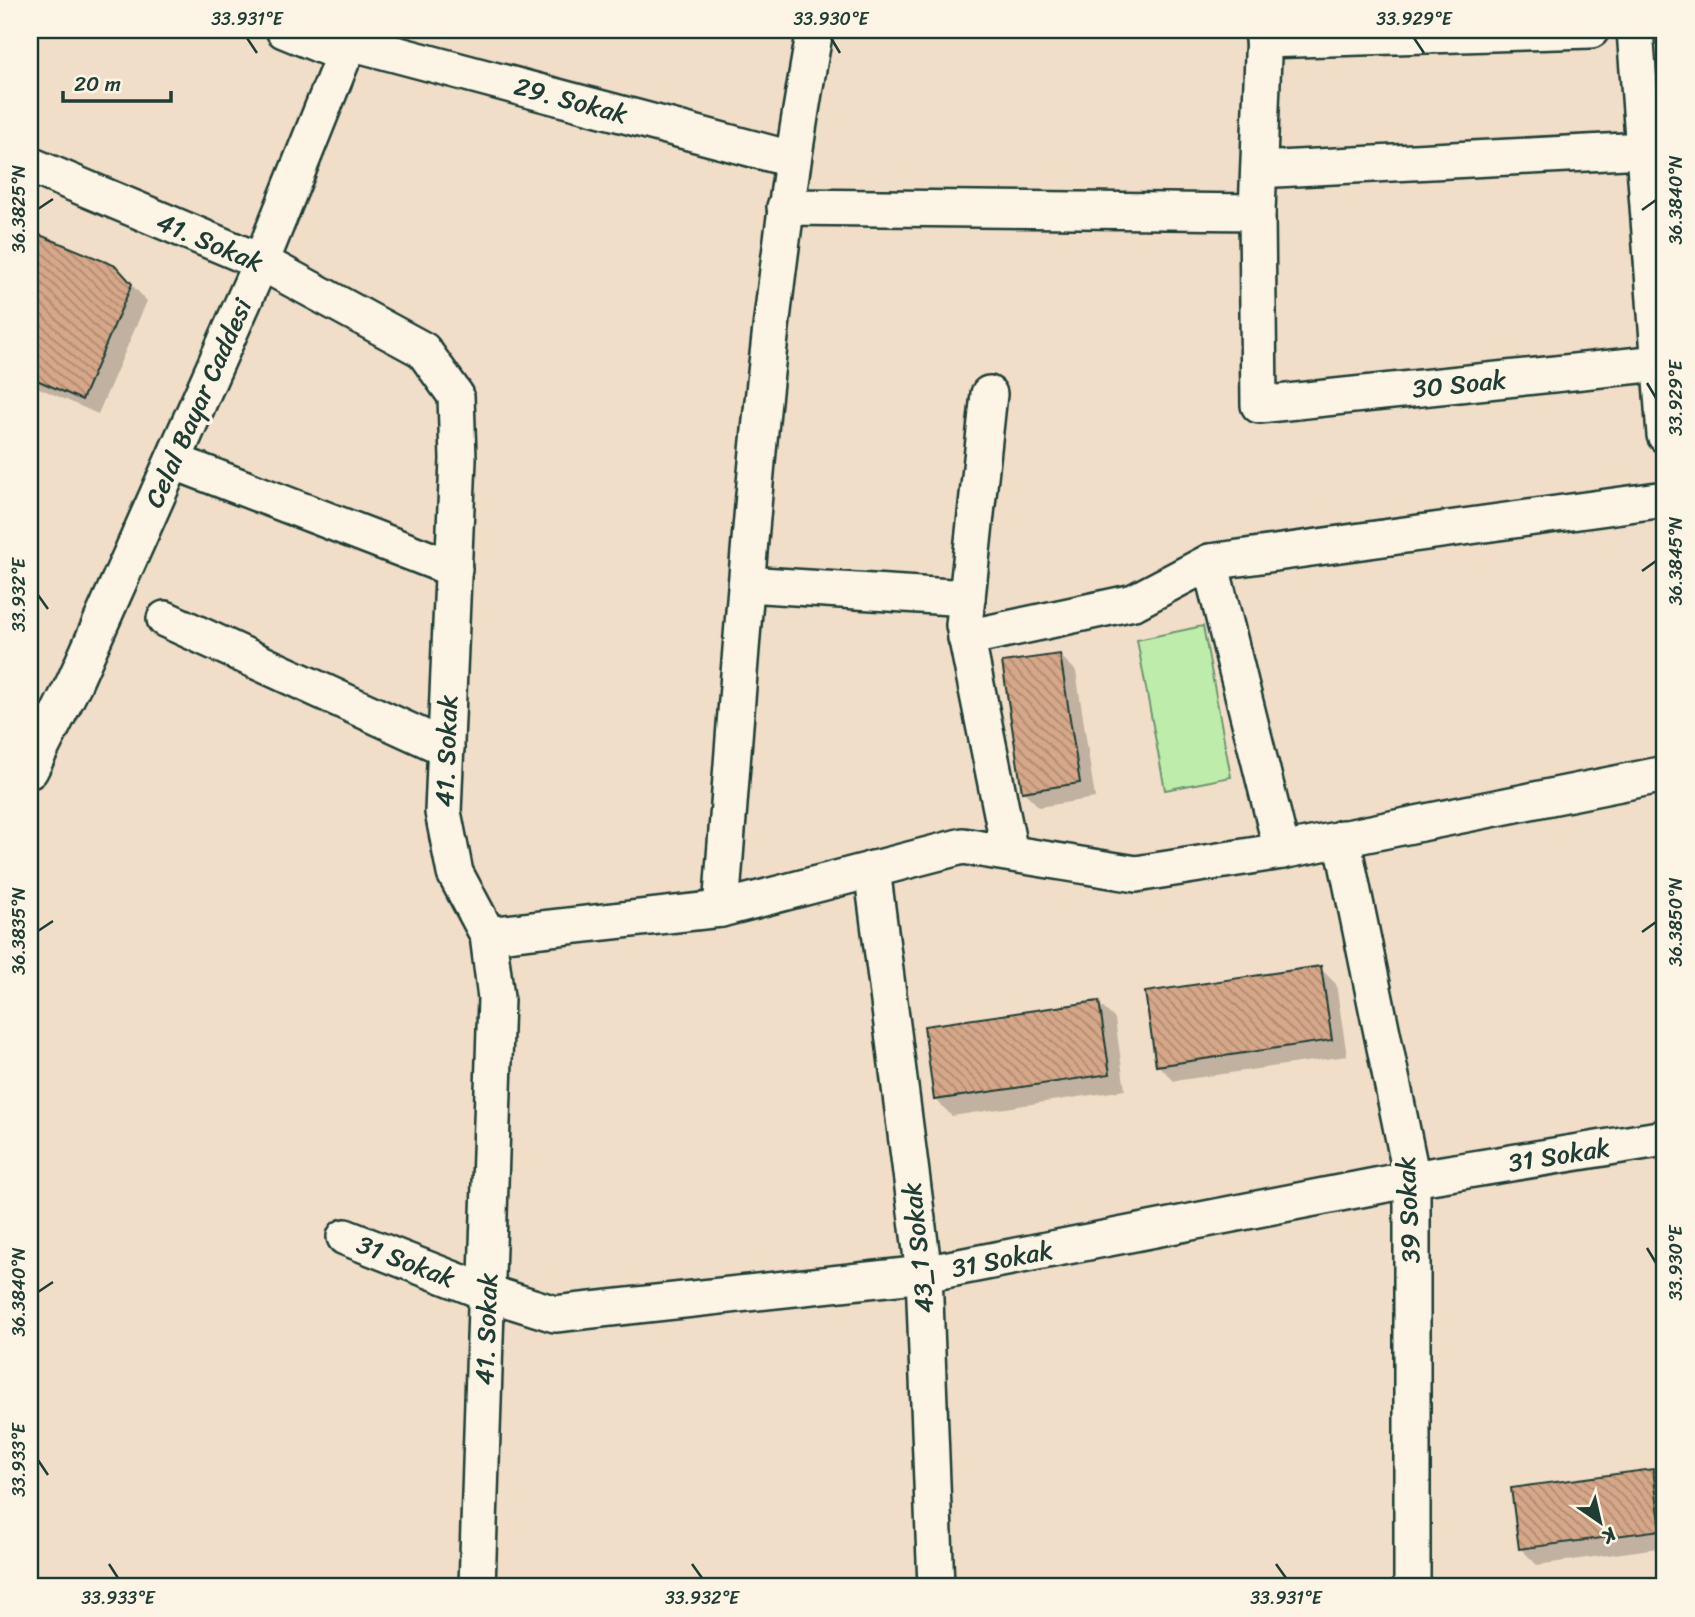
<svg xmlns="http://www.w3.org/2000/svg" width="1695" height="1617" font-family="Sriracha,sans-serif">
<defs>
<pattern id="building-back-hatch" width="6" height="6" patternUnits="userSpaceOnUse" patternTransform="scale(1.75)"><rect width="6" height="6" fill="#d6a788"/><path d="M-1 5l2 2M0 0l6 6M5-1l2 2" fill="none" stroke="#ad8970"/></pattern>
</defs>
<rect width="100%" height="100%" fill="#f1dec9"/>
<filter id="ink" filterUnits="userSpaceOnUse"><feTurbulence type="fractalNoise" baseFrequency=".0143" numOctaves="2"/><feDisplacementMap in="SourceGraphic" scale="14" xChannelSelector="R" yChannelSelector="G"/><feConvolveMatrix kernelMatrix="1 2 1 2 8 2 1 2 1" color-interpolation-filters="sRGB"/></filter>
<g filter="url(#ink)">
<!-- pitch -->
<polygon fill="#beedab" stroke="#6e9570" stroke-width="2" points="1203,626 1231,777 1165,790 1137,640"/>
<!-- shadow -->
<g fill="#0003">
<polygon points="30,233 115,267 147,301 98,414 30,384"/>
<polygon points="1060,655 1076,671 1095,798 1039,807 1023,791"/>
<polygon points="1320,968 1336,984 1347,1056 1174,1081 1158,1065"/>
<polygon points="1098,1003 1115,1019 1125,1090 952,1116 936,1100"/>
<polygon points="1652,1471 1665,1484 1665,1547 1537,1565 1521,1549"/>
</g>
<!-- building -->
<g fill="url(#building-back-hatch)" stroke="#1f3d34" stroke-width="2">
<polygon points="30,231 116,266 132,284 82,400 30,377"/>
<polygon points="1060,654 1080,783 1022,792 1002,662"/>
<polygon points="1321,966 1332,1040 1156,1066 1145,992"/>
<polygon points="1099,1001 1110,1074 934,1100 924,1026"/>
<polygon points="1653,1469 1661,1530 1519,1549 1511,1488"/>
</g>
<g fill="none" stroke-linecap="round" stroke-linejoin="round">
<defs>
<g id="minor">
<polyline points="284,30 345,55"/>
<polyline points="1264,30 1257,212 1259,405 1659,363"/>
<polyline points="1635,30 1665,435"/>
<polyline points="1263,40 1591,30"/>
<polyline points="350,42 791,159"/>
<polyline points="30,165 261,262 423,350 456,396 458,459 443,812 455,873 488,935 496,998 477,1587"/>
<polyline points="1259,170 1644,150"/>
<polyline points="785,207 1257,212"/>
<polyline points="989,394 964,625 1010,853"/>
<polyline points="173,461 454,569"/>
<polyline points="1210,562 1282,851"/>
<polyline points="747,584 967,598"/>
<polyline points="165,619 446,748"/>
<polyline points="966,638 1134,602 1210,562 1665,499"/>
<polyline points="30,770 74,683 261,262 354,30"/>
<polyline points="1342,838 1412,1179 1412,1587"/>
<polyline points="872,869 924,1274 936,1587"/>
<path d="M721,909C744,615 761,320 815,30"/>
<polyline points="488,935 721,909 963,846 1136,874 1282,851 1665,774"/>
<polyline points="345,1237 488,1293 555,1314 924,1274 1412,1179 1665,1138"/>
</g>
</defs>
<!-- minor casing -->
<use href="#minor" stroke="#1f3d34" stroke-width="40"/>
<!-- minor -->
<use href="#minor" stroke="#fcf5e5" stroke-width="35"/>
</g>
</g>
<!-- ticks -->
<path fill="none" stroke="#1f3d34" stroke-width="2.5" d="M247,38L257,53M831,38L840,53M1414,38L1424,53M38,209L53,199M1642,210L1656,200M1647,383L1656,398M1642,571L1656,561M38,595L48,609M38,931L53,921M1642,932L1656,922M1647,1248L1656,1263M38,1292L53,1282M38,1460L48,1475M109,1564L118,1578M692,1564L702,1578M1276,1564L1286,1578"/>
<g text-anchor="middle" dominant-baseline="central" stroke-width="7" stroke-linejoin="round" paint-order="stroke">
<!-- street labels -->
<g font-size="26" fill="#1f3d34" stroke="#fcf5e5">
<text transform="translate(571 100) rotate(15)">29. Sokak</text>
<text transform="translate(210 242) rotate(23)">41. Sokak</text>
<text transform="translate(1459 384) rotate(-6)">30 Soak</text>
<text transform="translate(198 403) rotate(-66)">Celal Bayar Caddesi</text>
<text transform="translate(446 751) rotate(-88)">41. Sokak</text>
<text transform="translate(1559 1155) rotate(-9)">31 Sokak</text>
<text transform="translate(1408 1210) rotate(-93)">39 Sokak</text>
<text transform="translate(918 1248) rotate(-96)">43_1 Sokak</text>
<text transform="translate(1002 1259) rotate(-11)">31 Sokak</text>
<text transform="translate(406 1261) rotate(21)">31 Sokak</text>
<text transform="translate(486 1329) rotate(-88)">41. Sokak</text>
</g>
</g>
<!-- margin -->
<rect width="1695" height="1617" fill="none" stroke="#fcf5e5" stroke-width="77"/>
<!-- north arrow -->
<g transform="translate(1600 1522) rotate(146)" stroke="#fcf5e5" stroke-width="5" paint-order="stroke">
<path d="M0-5L12 26L0 18L-12 26Z" fill="#1f3d34"/>
<text y="-10" font-size="19" font-weight="bold" text-anchor="middle" fill="#1f3d34">K</text>
</g>
<!-- scale -->
<path d="M63 91v10h108v-10" fill="none" stroke="#1f3d34" stroke-width="3.5"/>
<text x="74" y="91" font-size="21" fill="#1f3d34" stroke="#fcf5e5" stroke-width="5" paint-order="stroke">20 m</text>
<rect x="38" y="38" width="1618" height="1540" fill="none" stroke="#1f3d34" stroke-width="2.5"/>
<g font-size="18" text-anchor="middle" fill="#1f3d34">
<text x="247" y="25">33.931°E</text>
<text x="831" y="25">33.930°E</text>
<text x="1414" y="25">33.929°E</text>
<text transform="translate(1676 200) rotate(-90)" y="6">36.3840°N</text>
<text transform="translate(19 209) rotate(-90)" y="6">36.3825°N</text>
<text transform="translate(1676 398) rotate(-90)" y="6">33.929°E</text>
<text transform="translate(1676 561) rotate(-90)" y="6">36.3845°N</text>
<text transform="translate(19 595) rotate(-90)" y="6">33.932°E</text>
<text transform="translate(1676 922) rotate(-90)" y="6">36.3850°N</text>
<text transform="translate(19 931) rotate(-90)" y="6">36.3835°N</text>
<text transform="translate(1676 1263) rotate(-90)" y="6">33.930°E</text>
<text transform="translate(19 1292) rotate(-90)" y="6">36.3840°N</text>
<text transform="translate(19 1460) rotate(-90)" y="6">33.933°E</text>
<text x="118" y="1604">33.933°E</text>
<text x="702" y="1604">33.932°E</text>
<text x="1286" y="1604">33.931°E</text>
</g>
</svg>
